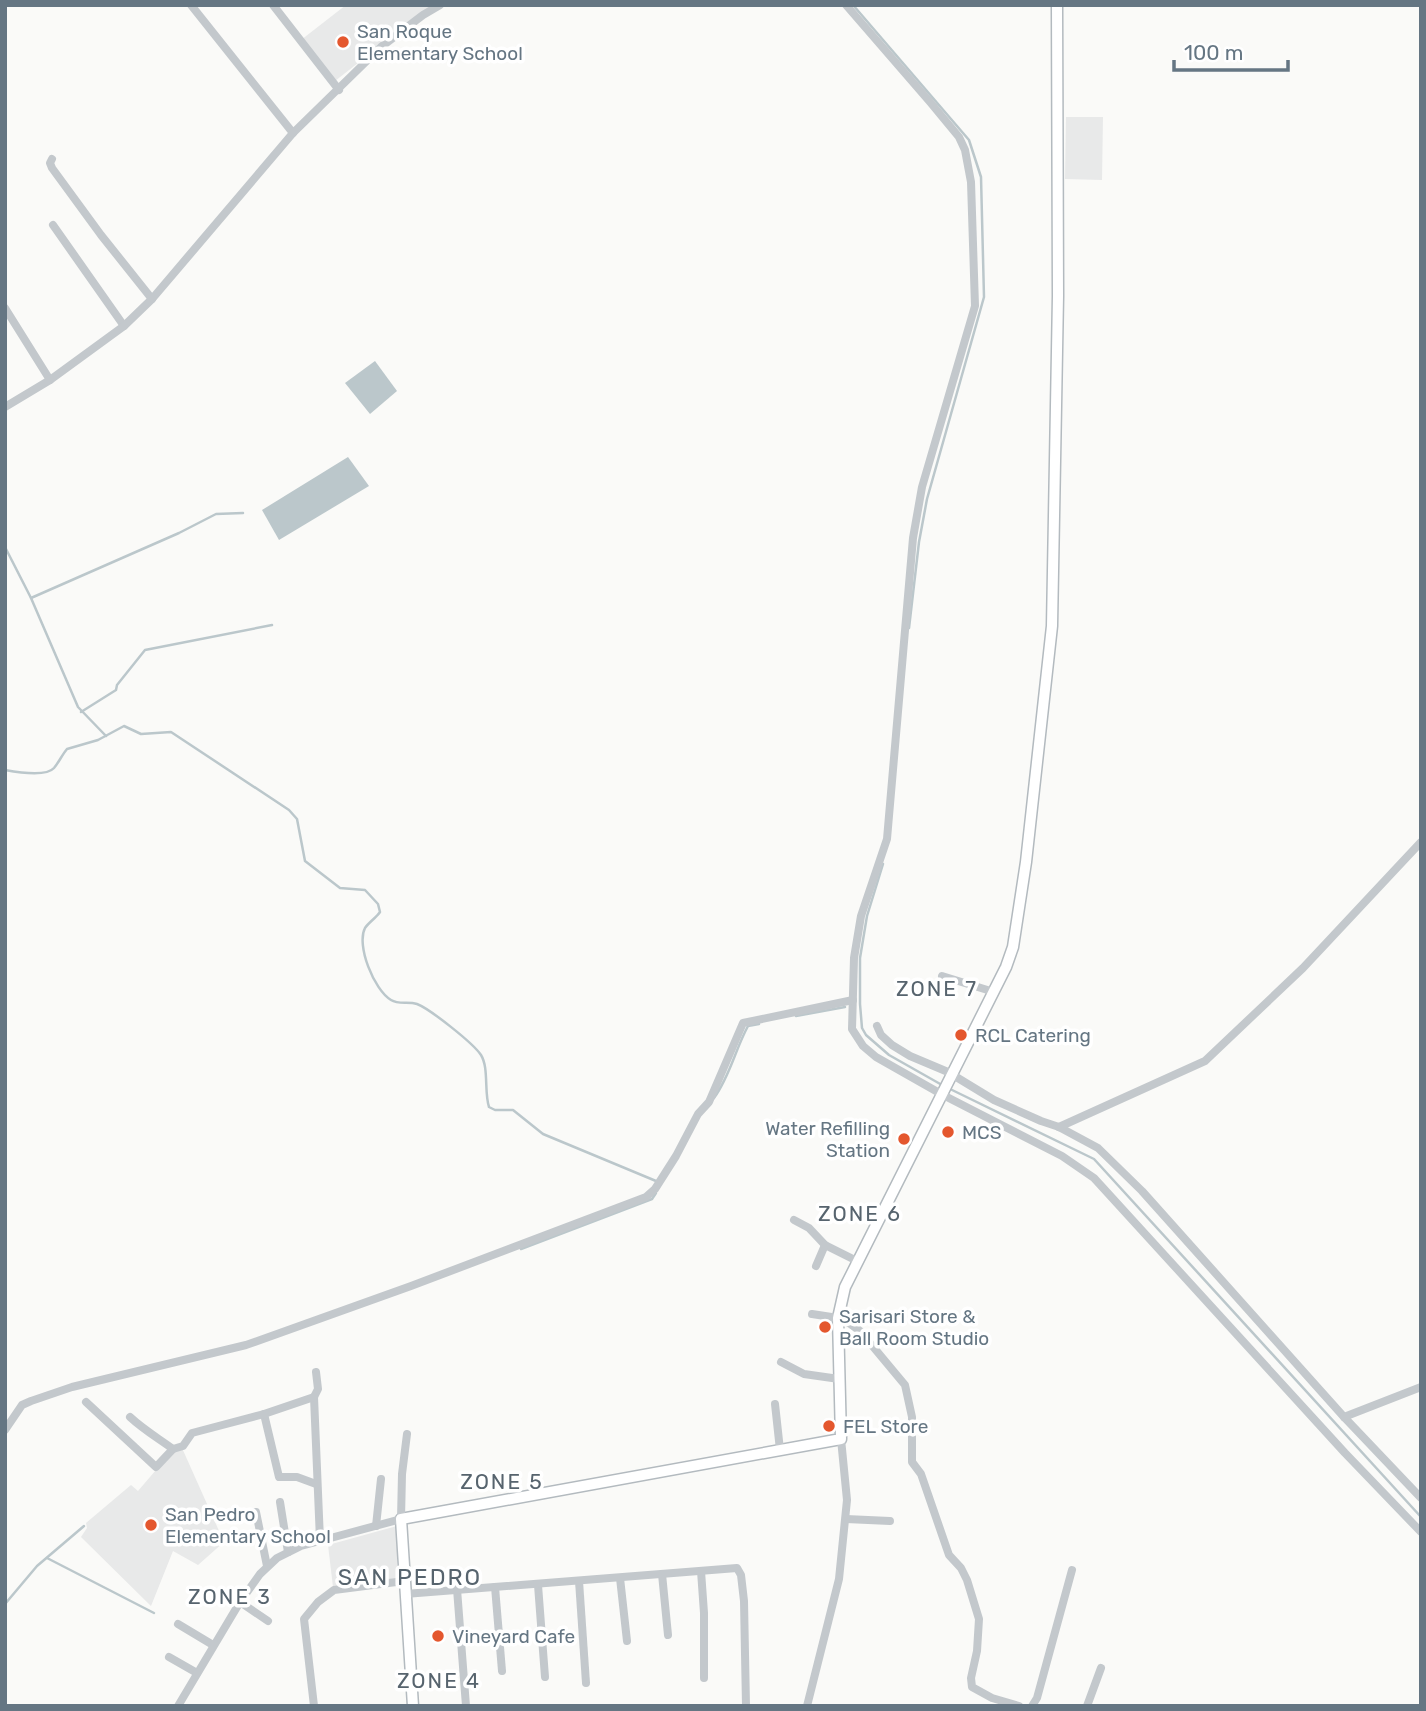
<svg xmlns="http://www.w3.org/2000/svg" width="1426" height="1711" font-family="Rubik,sans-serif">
<rect width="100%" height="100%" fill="#fafaf8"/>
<!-- built -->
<g fill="#e8e9e9">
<polygon points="346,5 432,5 335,81 301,40"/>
<polygon points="1066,117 1103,117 1102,180 1065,179"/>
<polygon points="182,1448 224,1542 198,1565 173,1551 151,1606 81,1537 87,1528 86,1523 131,1485 138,1491 174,1449"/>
<polygon points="397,1526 397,1578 333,1587 328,1545"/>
</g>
<!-- water -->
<g fill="#bbc7cb">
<polygon points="375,361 397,391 370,414 345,383"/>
<polygon points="348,457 369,486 279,540 262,510"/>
</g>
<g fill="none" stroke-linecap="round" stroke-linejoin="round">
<!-- stream -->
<g stroke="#bbc7cb" stroke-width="2.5">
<polyline points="853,5 969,140 981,177 984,297 927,499 919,542 909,628"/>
<polyline points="5,547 31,598 78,707 106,736"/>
<polyline points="31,598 179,533 216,514 243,513"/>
<polyline points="81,712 116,690 117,685 145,650 272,625"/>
<path d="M5,770C16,772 46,777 54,768C59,762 62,755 67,749L98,740L124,726L141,734L171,732L289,810L297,819L305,861L340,888L365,890L378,904L380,912C376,918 369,922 365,928C356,945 374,990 391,1000C399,1005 408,1001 417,1004C430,1009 473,1043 481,1055C489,1068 484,1092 489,1107L495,1110H513L543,1134L656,1181"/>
<polyline points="883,864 867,916 860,958 860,1004 862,1028 866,1035 889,1055 942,1085"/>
<polyline points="796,1016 845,1007"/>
<polyline points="948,1088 1094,1159 1421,1517"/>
<path d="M714,1098C730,1076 735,1050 748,1026L759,1024"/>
<polyline points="521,1249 652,1199 656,1193"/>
<polyline points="47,1558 154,1613"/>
<polyline points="5,1604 37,1566 84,1526"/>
</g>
<defs>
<polyline id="secondary" points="413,1706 401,1519 841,1439 838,1318 845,1287 1006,967 1013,947 1026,862 1052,626 1058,296 1057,5"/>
</defs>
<!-- secondary casing -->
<use href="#secondary" stroke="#b3babf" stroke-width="13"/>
<!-- street -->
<g stroke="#c3c8cc" stroke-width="8">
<polyline points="191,5 293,133"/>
<polyline points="273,5 339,90"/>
<polyline points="846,5 930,102 959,137 965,150 971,182 975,306 922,487 913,538 887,839 861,916 854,958 852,1029 863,1046 876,1057 943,1095 1062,1156 1094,1178 1345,1453 1421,1532"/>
<polyline points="52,159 50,163 52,168 101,235 152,299"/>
<polyline points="53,225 124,326"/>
<polyline points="5,308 50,380"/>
<polyline points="5,407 50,380 124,326 152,299 293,133 381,47 423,15 440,5"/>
<polyline points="942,976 994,992"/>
<polyline points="877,1026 881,1035 892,1045 910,1056 948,1072 994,1100 1041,1121 1059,1127 1098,1148 1142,1191 1344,1417 1421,1498"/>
<polyline points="1059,1127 1205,1061 1303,968 1421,842"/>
<polyline points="794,1220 809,1228 825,1245 857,1261"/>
<polyline points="816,1266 825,1245"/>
<polyline points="812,1314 838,1318 849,1323 860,1331 905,1385 912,1417 912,1462 921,1474 949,1555 961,1568 967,1580 979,1619 977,1651 971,1678 972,1687 992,1698 1019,1706"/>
<polyline points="781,1362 804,1374 839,1379"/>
<polyline points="316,1372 318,1389 314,1397 320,1540"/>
<polyline points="86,1402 156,1467 173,1449"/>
<polyline points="775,1404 780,1450"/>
<polyline points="264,1414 279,1477 297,1477 316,1484"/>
<path d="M130,1417C144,1430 158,1438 173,1449L183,1446L192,1433L264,1414L314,1397"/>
<polyline points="1344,1417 1421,1387"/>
<polyline points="5,1430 22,1405 31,1401 72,1387 246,1345 411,1286 646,1197 655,1189 676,1156 698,1114 709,1102 743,1023 853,1000"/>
<polyline points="280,1502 288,1552"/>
<polyline points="256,1512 267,1566"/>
<polyline points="846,1519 890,1521"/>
<polyline points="376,1526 381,1479"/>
<polyline points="701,1571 704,1613 704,1678"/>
<polyline points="662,1574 668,1635"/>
<polyline points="620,1578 627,1641"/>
<polyline points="579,1581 586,1683"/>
<polyline points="538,1585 545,1677"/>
<polyline points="495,1587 502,1671"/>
<polyline points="457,1589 466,1706"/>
<polyline points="405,1594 737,1568 741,1575 744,1601 746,1706"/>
<polyline points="240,1602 268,1621"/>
<polyline points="178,1624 213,1645"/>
<polyline points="169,1657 197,1673"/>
<polyline points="178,1706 240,1602 260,1574 277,1558 301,1546 401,1519 402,1474 407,1434"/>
<polyline points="314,1706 304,1619 318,1602 334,1590 404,1581"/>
<polyline points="807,1706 839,1579 847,1500 841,1439"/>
<polyline points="1032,1706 1037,1698 1072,1570"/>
<polyline points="1087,1706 1101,1668"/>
</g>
<!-- secondary -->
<use href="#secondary" stroke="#fff" stroke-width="10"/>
</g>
<!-- markers -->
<g fill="#e4572e" stroke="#fff" stroke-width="2.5">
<circle cx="343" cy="42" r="7"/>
<circle cx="961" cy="1035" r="7"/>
<circle cx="948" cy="1132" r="7"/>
<circle cx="904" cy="1139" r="7"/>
<circle cx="825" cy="1327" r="7"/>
<circle cx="829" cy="1426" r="7"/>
<circle cx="151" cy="1525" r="7"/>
<circle cx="438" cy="1636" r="7"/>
</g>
<g text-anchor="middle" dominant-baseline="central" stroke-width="7" stroke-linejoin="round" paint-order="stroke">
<!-- poi labels -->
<g font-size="19" fill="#657683" stroke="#fff" text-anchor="start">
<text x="357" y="31">San Roque<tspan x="357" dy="22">Elementary School</tspan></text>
<text x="975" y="1035">RCL Catering</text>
<text x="890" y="1128" text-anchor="end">Water Refilling<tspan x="890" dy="22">Station</tspan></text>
<text x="962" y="1132">MCS</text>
<text x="839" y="1316">Sarisari Store &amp;<tspan x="839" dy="22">Ball Room Studio</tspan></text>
<text x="843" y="1426">FEL Store</text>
<text x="165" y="1514">San Pedro<tspan x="165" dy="22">Elementary School</tspan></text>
<text x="452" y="1636">Vineyard Cafe</text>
</g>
<!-- neighbourhood labels -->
<g font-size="21" letter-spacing="2" fill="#57646e" stroke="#fff">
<text x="937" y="988">ZONE 7</text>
<text x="860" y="1213">ZONE 6</text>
<text x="502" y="1481">ZONE 5</text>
<text x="230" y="1596">ZONE 3</text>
<text x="439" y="1680">ZONE 4</text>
</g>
<!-- quarter labels -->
<g font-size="23" letter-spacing="2" fill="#57646e" stroke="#fff">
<text x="410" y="1577">SAN PEDRO</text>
</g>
</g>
<!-- border -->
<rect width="1426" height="1711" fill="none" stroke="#657683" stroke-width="14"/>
<!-- scale -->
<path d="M1174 60v10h114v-10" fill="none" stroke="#657683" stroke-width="3.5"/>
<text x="1184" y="60" font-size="21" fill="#657683" stroke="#ffffff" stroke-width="5" paint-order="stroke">100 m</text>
</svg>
